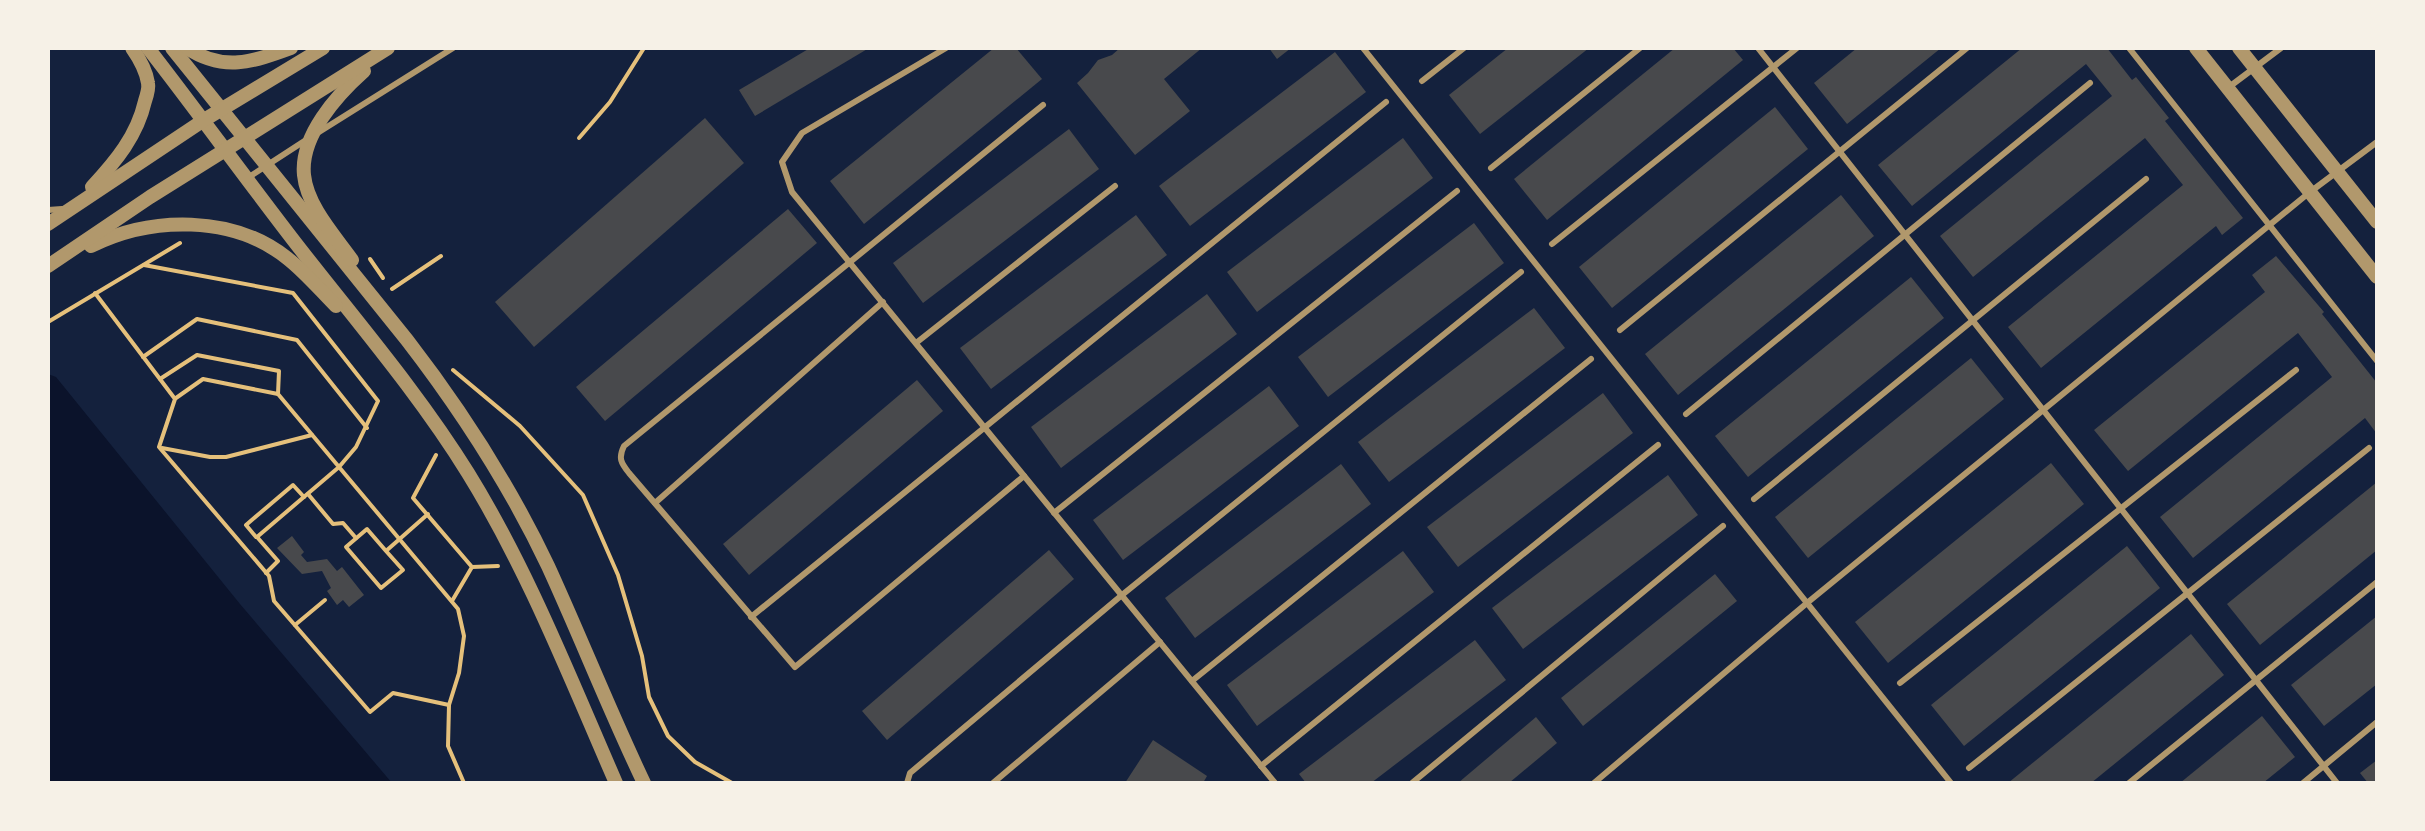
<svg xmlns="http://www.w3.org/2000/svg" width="2425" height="831" font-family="'Fira Sans',sans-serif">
<rect width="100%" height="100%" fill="#14213d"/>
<!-- water -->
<polygon fill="#0b132b" points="48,374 56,377 240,604 392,783 48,783"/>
<!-- building -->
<g fill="#48494c">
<polygon points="810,48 869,48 755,116 739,90"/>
<polygon points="994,48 1016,48 1042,79 864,224 830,181"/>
<polygon points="1120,48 1202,48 1164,79 1190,111 1135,155 1077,83 1088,73 1098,60 1112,55"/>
<polygon points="1269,48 1291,48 1277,59"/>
<polygon points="1508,48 1589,48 1480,134 1449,95"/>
<polygon points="1675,48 1733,48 1743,60 1547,220 1514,179"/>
<polygon points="1857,48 1941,48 1847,124 1814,83"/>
<polygon points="2022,48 2107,48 2132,80 2136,77 2169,118 2165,121 2243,218 2222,235 2216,226 2041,368 2008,327 2183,185 2145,138 1973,277 1940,236 2112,96 2086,64 1912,206 1878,165"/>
<polygon points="1335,52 1366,92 1190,226 1159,186"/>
<polygon points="1775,107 1808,149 1612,308 1579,267"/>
<polygon points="705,118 744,163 534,347 495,302"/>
<polygon points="1069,129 1099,169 923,303 893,263"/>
<polygon points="1403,138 1433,178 1257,312 1227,272"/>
<polygon points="1841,195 1874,236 1678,395 1645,354"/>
<polygon points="788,209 817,243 605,421 576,387"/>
<polygon points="1136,215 1167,255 991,389 960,348"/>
<polygon points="1474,223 1504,263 1328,397 1298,357"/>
<polygon points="2276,256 2324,312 2322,314 2377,383 2377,434 2365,418 2193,558 2160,517 2332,377 2298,333 2128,471 2094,430 2265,292 2252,275"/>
<polygon points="1911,277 1944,318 1748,477 1715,436"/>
<polygon points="1207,294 1237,334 1061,468 1031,427"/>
<polygon points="1534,308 1565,348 1389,482 1358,442"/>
<polygon points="1971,358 2004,399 1808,558 1775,517"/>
<polygon points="917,380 943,411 749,575 723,544"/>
<polygon points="1269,386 1299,426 1123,560 1093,520"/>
<polygon points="1603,393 1633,433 1458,567 1427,527"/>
<polygon points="2051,463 2084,504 1888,663 1855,622"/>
<polygon points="1341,464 1371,504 1195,638 1165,598"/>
<polygon points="1668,475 1698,515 1523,649 1492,608"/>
<polygon points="2377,482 2377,550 2260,645 2227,604"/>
<polygon points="292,536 304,552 301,555 307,562 327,559 337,571 342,567 364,595 349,607 343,600 337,605 327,591 331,588 322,571 302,574 277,548"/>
<polygon points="2127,546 2160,588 1964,746 1931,705"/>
<polygon points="1049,550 1074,579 887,740 862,711"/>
<polygon points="1403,551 1434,592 1257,726 1227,685"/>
<polygon points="1715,574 1737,601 1583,726 1561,698"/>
<polygon points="2377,616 2377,684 2324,726 2291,685"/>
<polygon points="2191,634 2224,675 2091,783 2008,783"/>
<polygon points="1475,640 1506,680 1371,783 1306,783 1299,774"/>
<polygon points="2262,716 2295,757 2263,783 2180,783"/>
<polygon points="1536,717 1557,743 1509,783 1458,783"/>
<polygon points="1153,740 1207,776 1203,783 1125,783"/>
<polygon points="2377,760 2377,783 2368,783 2360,773"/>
</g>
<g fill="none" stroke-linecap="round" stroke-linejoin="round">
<!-- path -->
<g stroke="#e5c07b" stroke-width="4">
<polyline points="579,138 610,102 644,48"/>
<polyline points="370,259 383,278"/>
<polyline points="144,265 293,293 378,401 356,447 339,467 458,609 464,636 459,673 449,705 448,746 464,783"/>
<polyline points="392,289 441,256"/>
<polyline points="95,293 175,399 159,447 269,576 274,601 370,712 393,693 449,705"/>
<polyline points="48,322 180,243"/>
<polyline points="143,357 197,319 297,340 367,428"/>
<polyline points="453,370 520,426 583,495 618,575 642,656 649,697 668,736 695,762 732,783"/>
<polyline points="160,379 197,355 279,371 278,394"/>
<polyline points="176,398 203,379 278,394 339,467 257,537 278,561 266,573"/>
<polyline points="162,448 210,457 226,457 312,435"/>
<polyline points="436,455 413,498 472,567 452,601"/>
<polyline points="308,494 333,524 343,523 356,538"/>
<polyline points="256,537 246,525 293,485 304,497"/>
<polyline points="386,551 367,529 346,547 381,588 403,570 386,551 428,514"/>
<polyline points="472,567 498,566"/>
<polyline points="295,625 325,600"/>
</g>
<!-- service -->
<g stroke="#b1986c" stroke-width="6">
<polyline points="946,48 802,133 782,162 792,192 1275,783"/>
<polyline points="1363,48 1951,783"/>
<polyline points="1758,48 2337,783"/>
<polyline points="2129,48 2377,361"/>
<polyline points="1422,81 1464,48"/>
<polyline points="2229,87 2281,48"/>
<polyline points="319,132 453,48"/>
<polyline points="1491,168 1640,48"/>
<polyline points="249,177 306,140"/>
<polyline points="48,210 62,209"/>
<polyline points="1552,244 1797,48"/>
<polyline points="1620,330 1967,48"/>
<polyline points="916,343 1115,186"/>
<polyline points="1686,414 2090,83"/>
<path d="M1024,476L795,667L629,473C621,463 618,458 624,446L1043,105"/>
<polyline points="1754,499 2146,179"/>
<polyline points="655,503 883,302"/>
<polyline points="1054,513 1457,191"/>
<polyline points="751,617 1386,102"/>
<polyline points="1192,681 1591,359"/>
<polyline points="1900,683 2296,370"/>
<polyline points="1261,766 1658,445"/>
<polyline points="1969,768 2369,448"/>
<polyline points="907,783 910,773 1122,595 1521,272"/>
<polyline points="993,783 1160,642"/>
<polyline points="1412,783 1723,526"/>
<polyline points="1594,783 1807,603 2310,192 2377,142"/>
<polyline points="2129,783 2377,582"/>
<polyline points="2303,783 2377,722"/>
</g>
<!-- tertiary -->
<g stroke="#b1986c" stroke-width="14">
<path d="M148,48C200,115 249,183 301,250C358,323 419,394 468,473C528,570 570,678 616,783"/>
<path d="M172,48L407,340C461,410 510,486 548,566C581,638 610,712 644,783"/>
<path d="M187,48C223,72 253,62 291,48"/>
<polyline points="2196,48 2377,277"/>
<polyline points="2239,48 2377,222"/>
<path d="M92,187C116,161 137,136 145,101C147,95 149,88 148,83C146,70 139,58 132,48"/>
<polyline points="48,224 204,120 323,48"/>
<path d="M91,246C151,216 233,215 287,258C305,272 320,290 336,306"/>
<path d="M352,260C335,236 307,206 304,175C300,136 337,95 364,71"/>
<polyline points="48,266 150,197 388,48"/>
</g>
</g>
<!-- border -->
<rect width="2425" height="831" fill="none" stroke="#f6f1e7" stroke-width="100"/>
</svg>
